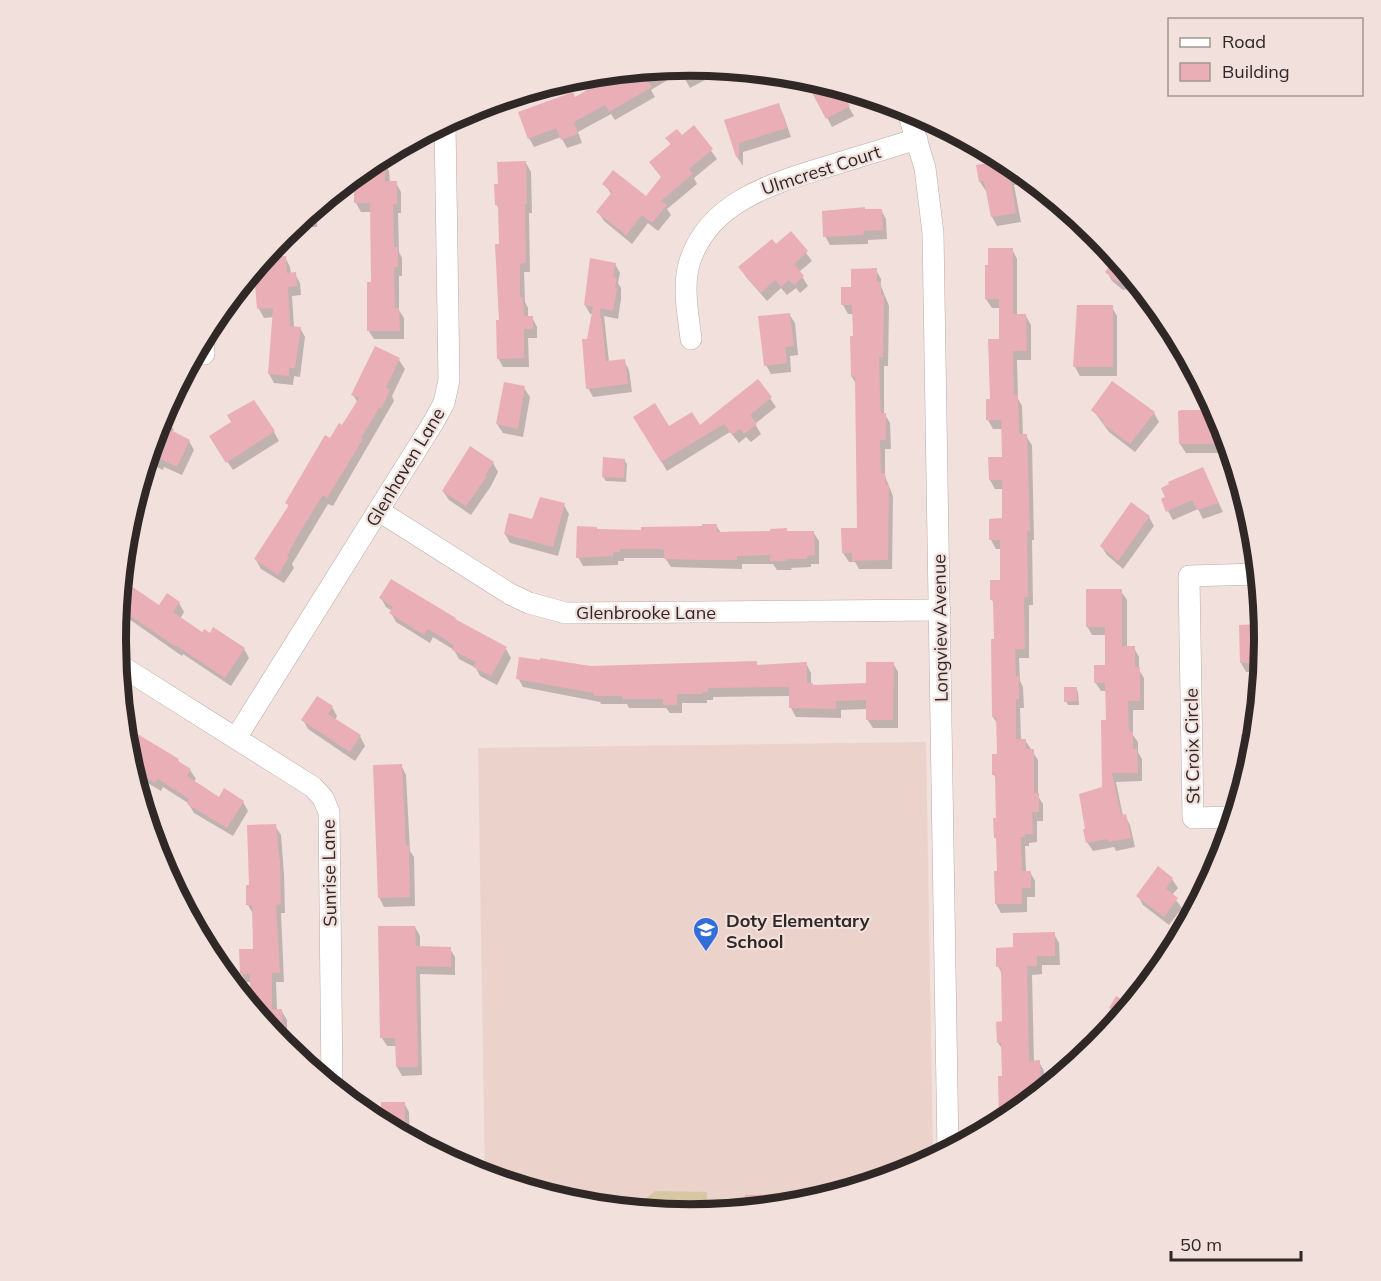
<svg xmlns="http://www.w3.org/2000/svg" width="1381" height="1281" font-family="Mulish,sans-serif">
<rect width="100%" height="100%" fill="#f1e0db"/>
<!-- built -->
<polygon fill="#ebd2cb" points="926,742 933,1159 910,1171 802,1204 691,1215 578,1204 485,1176 478,748"/>
<!-- green -->
<polygon fill="#d6c8a2" points="655,1191 707,1192 707,1213 690,1215 633,1209"/>
<!-- shadow -->
<g fill="#0003">
<polygon points="691,66 718,69 720,72 690,88 681,72 651,90 655,97 615,120 611,114 578,132 582,143 567,148 561,137 534,147 529,138 575,99 621,73"/>
<polygon points="813,80 843,89 848,98 845,100 854,116 832,127 811,87 816,85"/>
<polygon points="778,104 783,114 791,137 743,152 743,166 737,157 726,121"/>
<polygon points="694,127 717,159 694,178 697,184 667,209 671,215 658,231 648,223 632,244 604,221 598,212 612,195 604,184 646,199 662,178 651,162 672,146 667,138 682,137"/>
<polygon points="981,147 1017,169 1020,184 1014,185 1021,222 997,226 992,217 988,190 986,191 980,182 986,165"/>
<polygon points="373,162 384,162 389,171 390,183 396,183 401,192 401,213 398,213 399,252 402,258 402,276 399,276 399,310 404,318 404,339 374,339 368,330 372,284 372,212 361,212 356,203 355,176"/>
<polygon points="526,163 531,172 532,213 529,213 530,272 524,272 525,302 528,308 528,317 532,317 537,327 537,338 528,338 529,367 503,367 498,358 501,245 500,210 496,204 499,185"/>
<polygon points="317,207 317,227 293,227"/>
<polygon points="881,210 886,219 887,239 868,240 868,244 830,245 825,236"/>
<polygon points="791,233 812,261 799,272 808,286 800,293 796,288 787,295 781,288 767,301 746,277 740,268 776,246"/>
<polygon points="1012,249 1017,259 1017,316 1026,316 1031,325 1031,360 1017,360 1018,399 1022,406 1023,436 1026,436 1032,445 1034,540 1032,540 1033,605 1029,605 1029,658 1019,658 1020,681 1023,687 1024,708 1020,708 1021,740 1025,740 1038,760 1038,796 1043,804 1043,821 1037,821 1037,842 1029,843 1029,846 1025,846 1026,872 1030,872 1035,881 1035,897 1027,897 1027,912 1001,913 996,904 999,872 996,779 994,775 998,755 998,725 993,717 992,641 995,641 995,605 992,600 1002,582 1001,549 996,549 991,540 1004,520 1003,489 995,489 990,480 990,459 1003,459 1003,429 993,429 988,420 987,400 992,400 1000,340 1000,308 992,308 986,299"/>
<polygon points="285,257 290,267 291,274 295,274 300,283 301,295 292,296 294,327 300,328 305,337 300,377 294,376 293,385 274,383 269,374 274,317 264,318 259,309 255,270 264,259"/>
<polygon points="1117,259 1140,287 1123,290 1112,281 1107,272"/>
<polygon points="615,264 620,273 618,283 621,288 621,299 618,319 604,316 609,362 624,361 629,370 632,392 593,397 588,388 589,340 593,314 590,314 585,305"/>
<polygon points="876,270 881,279 881,286 889,306 888,366 884,366 884,413 890,423 891,449 885,449 885,476 893,496 892,569 859,569 855,562 849,562 843,553 858,530 856,384 852,377 854,314 848,314 843,305 852,289"/>
<polygon points="1112,307 1117,316 1117,376 1080,376 1075,367"/>
<polygon points="789,314 795,323 798,355 790,356 791,372 771,374 766,365"/>
<polygon points="375,348 399,360 405,369 392,396 394,401 333,506 328,504 292,564 294,568 284,583 261,569 256,560 289,507 287,503 331,440 343,427 358,403 353,395"/>
<polygon points="758,381 776,407 755,424 761,434 751,442 746,437 739,443 730,432 667,471 635,417 668,428 699,427"/>
<polygon points="524,388 530,397 523,437 503,433 497,424"/>
<polygon points="1093,410 1154,413 1159,422 1135,452 1109,432"/>
<polygon points="1216,412 1221,421 1229,445 1229,453 1186,453 1180,444 1180,413"/>
<polygon points="161,417 168,421 174,430 172,432 189,441 194,450 182,475 164,467 163,470 147,462"/>
<polygon points="233,422 274,432 279,441 233,470 216,445"/>
<polygon points="624,460 627,464 626,482 606,481 603,477"/>
<polygon points="493,463 498,472 491,486 471,515 449,500 443,491"/>
<polygon points="1207,478 1223,512 1203,519 1198,509 1173,520 1168,511"/>
<polygon points="1239,493 1243,493 1254,527 1245,527 1240,518"/>
<polygon points="564,505 569,514 558,556 510,543 505,534"/>
<polygon points="1149,517 1154,526 1123,569 1107,555 1101,546"/>
<polygon points="716,525 721,533 813,532 819,541 819,564 811,564 811,567 791,568 792,570 777,570 773,564 742,564 742,569 671,567 665,558 624,558 624,561 618,561 618,565 583,566 578,557 597,531 642,531 703,528"/>
<polygon points="123,565 130,575 125,584 159,607 179,603 184,612 180,619 203,634 244,649 249,658 231,686 183,654 182,656 119,612"/>
<polygon points="1121,591 1127,600 1127,648 1134,648 1139,657 1139,670 1144,678 1144,710 1133,710 1133,735 1138,742 1138,752 1142,759 1142,781 1116,782 1123,816 1125,816 1130,825 1135,847 1116,851 1114,847 1093,851 1087,842 1104,788 1107,721 1107,691 1101,691 1095,682 1106,666 1106,635 1092,635 1087,626"/>
<polygon points="381,598 454,619 506,649 511,658 497,685 480,676 476,668 459,659 454,650 433,637 430,643 396,622 391,613 392,611 386,607"/>
<polygon points="1260,626 1264,633 1265,641 1262,672 1246,672 1241,663"/>
<polygon points="756,663 758,666 806,663 811,673 811,684 814,687 867,685 893,663 898,672 898,728 873,728 867,719 867,709 841,710 841,718 796,717 791,708 791,696 713,697 713,700 707,700 707,703 682,703 682,713 670,713 666,708 629,708 627,704 601,704 600,702 523,687 518,678 590,667"/>
<polygon points="1076,688 1078,692 1079,705 1068,705 1066,701"/>
<polygon points="332,707 337,716 335,720 360,736 365,746 355,761 308,729 303,720"/>
<polygon points="125,728 178,760 180,764 190,770 196,779 193,782 219,799 243,802 248,811 233,836 194,813 188,803 163,787 161,791 146,782 141,773 142,770 130,763 127,752"/>
<polygon points="401,765 406,775 410,851 414,857 415,906 384,907 379,897"/>
<polygon points="275,826 281,835 284,874 285,913 281,913 284,982 276,982 277,1010 281,1010 287,1020 287,1049 254,1010 252,982 246,982 241,973 254,950 253,914 248,905 247,887 250,887"/>
<polygon points="1158,869 1172,879 1178,888 1172,895 1182,908 1169,925 1143,905 1138,896"/>
<polygon points="415,927 420,936 420,948 450,949 455,957 455,975 420,974 422,1075 402,1076 397,1067 396,1046 387,1046 382,1038"/>
<polygon points="1054,934 1059,943 1060,965 1042,965 1042,974 1032,975 1034,1062 1039,1062 1044,1071 1044,1090 1009,1118 999,1124 1004,1078 1003,1050 998,1043 1003,1023 1002,974 998,966 1015,949"/>
<polygon points="1132,998 1135,1000 1120,1019 1116,1016 1111,1008 1128,1005"/>
<polygon points="1087,1045 1098,1045 1087,1055"/>
<polygon points="404,1103 409,1112 410,1139 379,1122 383,1121"/>
<polygon points="824,1195 825,1197 802,1204 731,1211 731,1200 746,1200 746,1196"/>
</g>
<!-- building -->
<g fill="#eaaeb7">
<polygon points="667,68 647,80 652,87 609,112 605,105 574,122 578,134 561,140 556,128 528,139 518,112 573,92 575,97 616,73"/>
<polygon points="818,82 840,88 850,106 826,119 809,87"/>
<polygon points="779,103 787,128 739,143 739,157 736,157 724,120"/>
<polygon points="694,125 713,149 689,169 693,174 661,201 667,205 652,223 642,215 626,235 596,212 612,192 602,184 613,170 646,196 661,177 649,162 671,144 665,138 677,129 682,135"/>
<polygon points="984,149 1014,166 1016,175 1010,176 1016,213 991,217 984,181 979,182 976,165 988,163"/>
<polygon points="376,160 385,160 385,181 397,181 397,204 393,204 394,247 398,247 398,267 394,267 395,308 399,308 400,331 367,331 367,282 371,282 370,203 354,203 354,177"/>
<polygon points="526,161 527,204 525,204 526,263 520,264 520,297 523,297 524,316 533,316 533,329 524,329 524,358 497,359 496,320 499,320 495,244 499,244 498,205 495,205 494,184 498,184 497,162"/>
<polygon points="865,207 865,209 882,209 883,230 863,231 864,235 823,237 822,211"/>
<polygon points="791,231 808,251 794,264 804,276 794,285 789,280 781,287 775,280 761,293 738,267 772,239 776,244"/>
<polygon points="988,248 1013,248 1013,314 1026,314 1027,351 1013,351 1014,395 1018,395 1019,434 1027,434 1030,531 1027,531 1028,597 1024,597 1025,649 1015,649 1016,677 1019,676 1019,699 1016,699 1016,739 1026,739 1026,749 1034,749 1034,793 1039,793 1039,812 1032,812 1033,834 1025,834 1025,837 1021,837 1022,871 1031,871 1031,888 1022,888 1022,904 995,904 994,871 997,871 996,838 994,838 993,818 996,818 995,775 992,775 992,754 997,754 996,717 992,717 991,639 994,639 993,600 990,600 990,580 1000,580 1000,540 989,540 989,519 1002,518 1002,480 989,480 988,457 1002,457 1001,420 986,420 986,399 990,399 988,339 999,339 999,299 985,299 985,265 988,265"/>
<polygon points="286,256 287,273 296,272 297,286 288,287 290,326 301,327 295,368 289,368 289,376 268,374 273,308 257,309 254,271 266,257"/>
<polygon points="590,258 616,263 613,277 617,278 615,288 617,289 613,311 600,308 606,361 625,359 628,384 586,389 582,339 587,339 593,307 584,305"/>
<polygon points="1116,258 1134,279 1117,282 1105,272"/>
<polygon points="877,268 877,282 881,282 881,295 884,295 883,357 879,357 880,397 881,413 886,413 886,440 880,440 881,473 885,473 886,485 889,485 888,560 852,561 852,553 842,553 841,528 857,528 855,377 851,377 850,336 853,336 852,305 841,305 841,287 851,287 851,269"/>
<polygon points="1077,305 1113,305 1113,367 1073,367"/>
<polygon points="790,313 794,346 785,347 787,363 764,366 758,316"/>
<polygon points="375,346 400,358 386,388 390,390 381,409 379,408 361,438 363,439 327,498 323,495 301,530 287,556 289,557 278,575 254,559 289,505 285,503 325,435 330,438 339,423 342,425 359,398 351,395"/>
<polygon points="758,379 772,397 750,415 757,424 744,434 740,429 732,435 724,424 661,462 633,417 655,403 669,426 692,412 700,425"/>
<polygon points="1112,381 1155,412 1130,444 1102,423 1104,421 1091,410"/>
<polygon points="504,382 525,386 518,429 496,424"/>
<polygon points="254,400 275,431 226,463 209,436 231,422 227,415"/>
<polygon points="1182,410 1215,410 1221,421 1228,444 1179,444 1178,411"/>
<polygon points="159,424 190,440 177,467 150,454"/>
<polygon points="470,446 494,462 485,475 487,476 466,506 442,491"/>
<polygon points="603,457 625,459 624,478 602,477"/>
<polygon points="1203,467 1219,503 1197,510 1192,500 1166,512 1161,499 1165,497 1161,488 1169,484 1168,482"/>
<polygon points="540,497 565,503 553,547 504,534 509,513 532,519"/>
<polygon points="1131,502 1150,516 1118,561 1100,546"/>
<polygon points="702,524 717,524 717,532 770,531 770,529 787,528 787,531 814,531 815,555 807,556 807,559 787,559 787,561 770,561 770,555 737,556 737,560 702,560 664,559 664,550 659,549 620,549 620,552 613,552 613,556 576,558 577,526 597,527 597,529 641,530 641,527 702,526"/>
<polygon points="391,579 456,618 455,619 507,647 491,676 473,667 476,662 452,650 454,645 428,629 424,635 389,613 393,607 379,598"/>
<polygon points="122,580 159,605 167,593 180,602 173,612 202,632 204,629 210,633 213,627 245,648 225,678 177,646 176,647 119,608"/>
<polygon points="1086,589 1122,589 1122,646 1135,646 1135,667 1140,667 1140,701 1128,701 1129,731 1133,732 1133,749 1137,749 1138,773 1112,773 1121,815 1126,814 1131,838 1109,842 1108,839 1086,843 1083,829 1085,829 1079,794 1102,787 1101,720 1106,720 1105,683 1094,683 1094,665 1105,665 1105,627 1086,627"/>
<polygon points="1261,624 1261,631 1264,631 1265,641 1263,663 1240,663 1239,625"/>
<polygon points="519,657 540,660 540,658 590,666 757,661 757,665 807,662 807,683 813,683 813,685 866,683 866,662 894,662 893,720 866,720 866,700 836,701 836,709 789,708 789,687 708,688 708,692 702,692 702,694 677,694 677,705 663,705 663,699 622,699 622,696 594,696 594,693 516,679"/>
<polygon points="1064,687 1077,687 1077,701 1064,702"/>
<polygon points="317,696 333,706 328,714 361,735 350,752 301,720"/>
<polygon points="124,726 179,759 178,761 191,769 187,776 219,797 224,788 244,801 227,828 187,804 189,799 158,779 155,783 132,768 127,752"/>
<polygon points="1241,734 1256,734 1254,753 1246,780 1242,779"/>
<polygon points="402,764 406,846 409,846 410,897 378,898 373,765"/>
<polygon points="276,824 280,864 281,904 276,905 280,973 272,973 272,1009 282,1009 283,1045 250,1005 250,974 240,974 239,949 253,949 252,905 246,905 246,885 249,885 247,825"/>
<polygon points="1158,866 1173,878 1166,889 1178,898 1164,917 1136,896"/>
<polygon points="378,926 415,926 416,946 451,947 451,967 416,966 418,1067 396,1067 395,1038 380,1038"/>
<polygon points="1055,932 1055,956 1037,956 1037,966 1027,966 1029,1061 1040,1060 1041,1093 1009,1118 999,1124 998,1076 1002,1076 1001,1043 997,1043 996,1022 1002,1021 1001,967 996,967 996,948 1013,947 1013,933"/>
<polygon points="1116,996 1131,1005 1122,1016 1109,1008"/>
<polygon points="381,1102 405,1102 405,1136 381,1123"/>
<polygon points="798,1194 799,1204 745,1210 745,1195"/>
</g>
<g fill="none" stroke-linecap="round" stroke-linejoin="round">
<defs>
<g id="minor">
<polyline points="907,109 925,168 933,233 948,1151"/>
<polyline points="203,339 204,354"/>
<path d="M691,339C688,313 682,286 690,261C710,200 775,183 829,166C858,157 888,148 917,139"/>
<polyline points="379,511 510,594 529,603 566,613 940,610"/>
<polyline points="118,664 313,787 323,798 329,812 332,1086"/>
<polyline points="236,738 433,423 444,403 449,380 445,124"/>
<polyline points="1234,817 1193,818 1189,576 1258,574"/>
</g>
</defs>
<!-- minor casing -->
<use href="#minor" stroke="#bbaba6" stroke-width="22"/>
<!-- minor -->
<use href="#minor" stroke="#fff" stroke-width="21"/>
</g>
<!-- icons -->
<defs>
<symbol id="school-pin" viewBox="-11 -11 22 30"><path d="M0 17L-7.5 6A9.5 9.5 0 1 1 7.5 6Z" fill="#316ddb" stroke="#f1e0db"/><path d="M0-5L7-2L0 1L-7-2ZM-4 1L0 2.5L4 1V4Q0 6-4 4Z" fill="#fff"/></symbol>
</defs>
<g fill-rule="evenodd">
<use href="#school-pin" x="691" y="915" width="30" height="40"/>
</g>
<g text-anchor="middle" dominant-baseline="central" stroke-width="4.5" stroke-linejoin="round" paint-order="stroke">
<!-- street labels -->
<g font-size="18" fill="#2f2827" stroke="#f1e0db">
<text transform="translate(821 170) rotate(-18)">Ulmcrest Court</text>
<text transform="translate(405 467) rotate(-59)">Glenhaven Lane</text>
<text x="646" y="612">Glenbrooke Lane</text>
<text transform="translate(940 628) rotate(-91)">Longview Avenue</text>
<text transform="translate(1192 746) rotate(-91)">St Croix Circle</text>
<text transform="translate(329 873) rotate(-91)">Sunrise Lane</text>
</g>
<!-- poi labels -->
<g font-size="18" font-weight="bold" fill="#2f2827" stroke="#f1e0db" text-anchor="start">
<text x="726" y="920">Doty Elementary<tspan x="726" dy="21">School</tspan></text>
</g>
</g>
<!-- crop -->
<path d="M0 0H1381V1281H0ZM126 640a564 564 0 1 1 1128 0a564 564 0 1 1-1128 0Z" fill="#f1e0db" fill-rule="evenodd"/>
<path fill="none" stroke="#2f2827" stroke-width="8" d="M126 640a564 564 0 1 1 1128 0a564 564 0 1 1-1128 0Z"/>
<!-- legend -->
<rect x="1168" y="18" width="195" height="78" fill="#f1e0db" stroke="#a39693" stroke-width="1.5"/>
<rect x="1180" y="38" width="30" height="9" fill="#ffffff" stroke="#a39693" stroke-width="1.5"/>
<text x="1222" y="48" font-size="18" fill="#2f2827">Road</text>
<rect x="1180" y="63" width="30" height="18" fill="#eaaeb7" stroke="#a39693" stroke-width="1.5"/>
<text x="1222" y="78" font-size="18" fill="#2f2827">Building</text>
<!-- scale -->
<path d="M1171 1251v9h130v-9" fill="none" stroke="#2f2827" stroke-width="3"/>
<text x="1180" y="1251" font-size="18" fill="#2f2827" stroke="#f1e0db" stroke-width="4.5" paint-order="stroke">50 m</text>
</svg>
